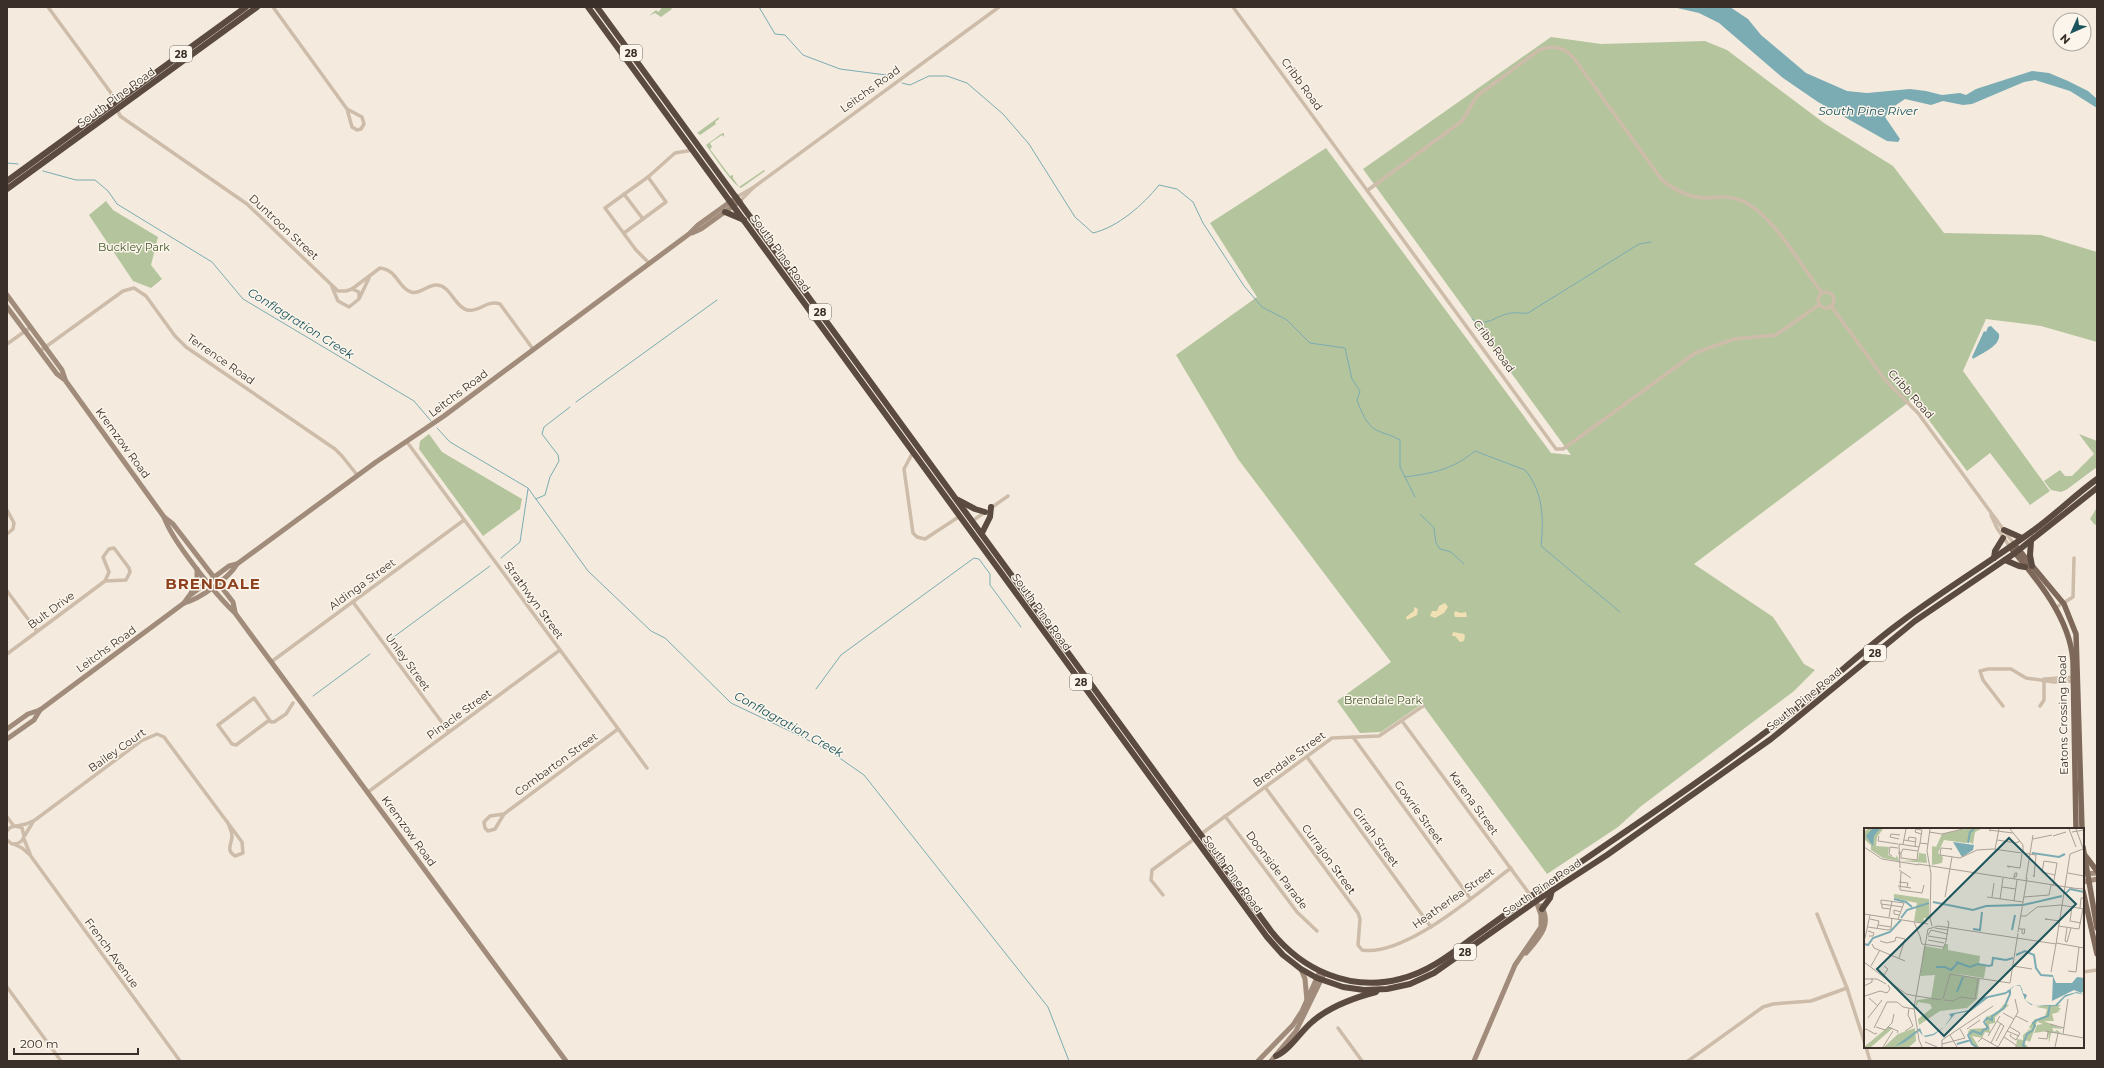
<svg xmlns="http://www.w3.org/2000/svg" width="2104" height="1068" font-family="Montserrat,sans-serif">
<rect width="100%" height="100%" fill="#f4ebde"/>
<!-- green -->
<g fill="#b4c49d">
<polygon points="661,7 670,7 672,9 661,17 655,13 649,16 656,10 658,12 661,9"/>
<polygon points="1551,37 1601,44 1705,41 1727,50 1824,123 1893,166 1944,233 2041,235 2097,252 2097,342 2041,326 1986,319 1963,371 2050,491 2030,505 1990,453 1967,471 1913,399 1694,564 1773,617 1804,664 1815,670 1794,691 1640,807 1618,827 1547,874 1422,704 1381,732 1360,733 1337,701 1391,662 1238,459 1176,355 1257,297 1210,223 1326,148 1551,453 1571,455 1363,169"/>
<polygon points="719,117 719,119 715,122 716,124 700,135 697,133"/>
<path d="M724,133V137L722,135L710,143L712,147L710,149L730,176L733,175V178L739,187L764,170L765,171L741,188C734,186 712,154 706,145L721,134Z"/>
<polygon points="106,201 113,210 158,237 151,265 162,279 151,288 133,281 89,215"/>
<polygon points="429,434 442,452 522,499 520,509 483,536 419,449 420,441"/>
<polygon points="2079,434 2097,441 2097,467 2066,490 2061,492 2051,490 2044,481 2060,470 2065,476 2072,476 2094,454"/>
<polygon points="2096,509 2097,524 2095,525 2090,519"/>
</g>
<!-- sand -->
<g fill="#f1e0b4">
<polygon points="1445,603 1448,607 1444,613 1435,618 1430,616 1432,611 1437,611 1439,606"/>
<polygon points="1414,607 1418,609 1417,615 1407,620 1406,617 1414,611"/>
<polygon points="1455,611 1461,613 1466,612 1467,617 1455,617 1454,614"/>
<polygon points="1453,632 1464,634 1465,636 1464,641 1460,642 1455,636 1452,636"/>
</g>
<!-- water -->
<g fill="#7bacb3">
<polygon points="1673,7 1730,7 1748,19 1761,35 1806,73 1847,91 1867,93 1910,89 1926,91 1942,95 1960,93 1966,95 1976,89 2032,71 2049,73 2068,81 2088,91 2097,99 2097,108 2070,91 2035,80 2024,82 1972,104 1963,105 1943,101 1931,105 1905,99 1890,109 1885,117 1900,139 1898,142 1887,141 1818,102 1783,78 1719,23 1699,13"/>
<path d="M1991,326L1999,334C2001,346 1982,353 1973,359L1972,357L1984,331L1986,332L1988,327Z"/>
</g>
<g fill="none" stroke-linecap="round" stroke-linejoin="round">
<!-- stream -->
<g stroke="#7bacb3" stroke-width="1">
<polyline points="759,7 775,34 785,35 803,55 840,69 886,75 894,78"/>
<path d="M902,83L910,85L929,76H947L967,83L1003,114L1029,144L1075,217L1093,233C1118,227 1143,205 1159,185L1177,189L1193,202L1203,223L1244,286L1262,307L1287,320L1310,343L1345,348L1352,379L1360,391L1357,400C1360,409 1367,426 1376,430C1384,434 1392,435 1400,440V467L1415,497"/>
<polyline points="7,163 18,164"/>
<polyline points="43,171 76,180 95,180 108,191 117,204 212,262 243,299 414,401 431,421"/>
<path d="M1472,319C1486,329 1497,314 1512,313C1517,312 1522,314 1528,313L1639,244L1651,242"/>
<polyline points="576,402 717,300"/>
<polyline points="437,428 450,442 528,488 588,571 651,631 665,638 731,703 798,735 831,752 864,775 1048,1007 1069,1061"/>
<path d="M1405,477C1433,473 1452,470 1475,451L1525,470C1543,491 1544,519 1541,546L1620,612"/>
<polyline points="536,499 545,495 550,477 559,461 558,455 542,434 544,427 570,407"/>
<polyline points="1420,514 1434,528 1436,543 1440,549 1451,552 1464,564"/>
<polyline points="501,558 520,542 528,489"/>
<polyline points="391,639 490,566"/>
<polyline points="816,689 841,655 974,558 979,559 990,574 990,585 1021,627"/>
<polyline points="313,696 370,654"/>
</g>
<!-- street -->
<g stroke="#cdbca9" stroke-width="3.5">
<path d="M48,7L111,93L120,116L247,204L338,291H346L352,289L380,268C398,270 398,288 411,292C420,295 428,284 437,285C451,286 454,306 467,310C479,313 487,299 500,304L533,349"/>
<polyline points="273,7 347,109 362,117 364,124 361,129 357,130 352,127 347,109"/>
<polyline points="1233,7 1556,449 1563,449 1573,442 1695,353 1734,339 1776,335 1820,304"/>
<polyline points="648,177 675,153 693,150"/>
<path d="M1368,190L1462,121L1477,96L1539,50C1552,45 1564,47 1573,57L1662,180C1676,191 1690,198 1707,198C1718,197 1729,196 1740,200C1771,211 1802,267 1822,293"/>
<polyline points="624,194 643,219"/>
<polyline points="737,197 754,187 999,7"/>
<polyline points="740,201 753,188"/>
<polyline points="624,233 666,202 648,177 605,208 636,250 649,263"/>
<polyline points="332,287 338,301 349,307 359,299 369,278"/>
<polyline points="352,289 359,292 359,297"/>
<circle cx="1826" cy="300" r="8"/>
<polyline points="1831,306 1886,381 1918,413 2014,544"/>
<polyline points="7,344 31,327"/>
<polyline points="40,351 123,291 134,288 146,296 175,336 186,347 335,449 342,456 358,476"/>
<polyline points="407,442 647,768"/>
<polyline points="913,452 904,469 913,533 917,537 925,539 960,516"/>
<polyline points="991,508 1008,496"/>
<polyline points="7,510 14,523 13,529 7,534"/>
<polyline points="1991,515 1997,528 2010,547"/>
<polyline points="971,522 985,512"/>
<polyline points="7,591 37,631"/>
<polyline points="353,602 449,732"/>
<polyline points="2055,608 2073,597 2074,558"/>
<polyline points="7,654 105,581 126,580 130,572 129,568 114,548 109,549 103,557 109,572 105,581"/>
<polyline points="271,662 464,520"/>
<polyline points="2045,679 2073,677"/>
<polyline points="2003,706 1983,680 1980,671 1988,669 2011,669 2026,678 2054,682 2073,681"/>
<polyline points="2040,706 2044,700 2044,679"/>
<polyline points="1402,721 1531,896"/>
<polyline points="271,722 254,698 218,725 232,744 236,745 268,721 274,722 286,714 293,703"/>
<polyline points="1353,737 1470,898"/>
<polyline points="1307,757 1431,927"/>
<path d="M1265,787L1358,913L1360,919L1358,945L1362,950C1405,957 1477,893 1511,868"/>
<polyline points="368,792 560,650"/>
<polyline points="504,814 490,816 484,822 485,828 488,831 495,829 504,814 618,729"/>
<polyline points="1225,816 1297,912 1317,931"/>
<polyline points="7,817 14,826"/>
<path d="M17,826L26,824L35,820L141,741L157,734L164,737L242,842L243,853L235,856C226,850 231,846 232,837C232,831 229,826 227,821"/>
<path d="M7,831C11,825 16,825 22,828L24,836C23,842 19,844 12,844L7,840"/>
<polyline points="25,835 33,822"/>
<polyline points="24,839 30,854"/>
<polyline points="14,844 22,848 30,855 180,1061"/>
<polyline points="1163,895 1151,880 1152,870 1332,738 1379,736 1423,706"/>
<polyline points="1817,914 1847,988 1865,1044"/>
<polyline points="2083,972 2097,970"/>
<polyline points="7,987 61,1061"/>
<polyline points="1338,1028 1362,1061"/>
<polyline points="1866,1047 1870,1061"/>
<polyline points="1688,1061 1763,1007 1773,1004 1811,1001 1847,988"/>
</g>
<!-- secondary -->
<g stroke="#a18b7a" stroke-width="5">
<polyline points="692,233 701,229 740,201"/>
<polyline points="7,295 62,370 65,379"/>
<path d="M7,307L57,374L65,380L164,517C172,541 216,595 235,613L566,1061"/>
<polyline points="164,517 173,524 233,602 235,612"/>
<polyline points="190,595 197,581 197,569"/>
<path d="M184,603C200,599 229,578 237,564"/>
<polyline points="7,729 28,714 40,710 184,603 189,596 229,566 237,564 376,462 444,416 689,234 698,225 737,197"/>
<polyline points="7,739 34,720 40,710"/>
<polyline points="2083,874 2097,873"/>
<polyline points="2083,882 2097,879"/>
<path d="M1526,953C1538,939 1553,925 1541,906"/>
<polyline points="1301,969 1305,979 1307,1001"/>
<polyline points="1258,1061 1293,1025 1302,1011 1320,971"/>
<polyline points="1271,1061 1296,1031 1323,976"/>
<polyline points="1474,1061 1515,965 1541,927 1541,915 1536,901"/>
</g>
<!-- primary -->
<g stroke="#7d685a" stroke-width="5.5">
<polyline points="2014,544 2064,604 2076,634 2082,829"/>
<path d="M2010,547C2037,579 2070,618 2073,661L2076,829"/>
<polyline points="2083,847 2097,928"/>
<polyline points="2084,854 2097,871"/>
<polyline points="2083,891 2097,954"/>
</g>
<!-- highway -->
<g stroke="#5b4a40" stroke-width="6">
<polyline points="588,7 1267,937 1283,955 1301,969 1317,978 1343,987 1364,990 1387,989 1410,984 1434,973 1536,901 1607,855 1771,739 1915,621 2015,553 2097,488"/>
<path d="M597,7L1271,931C1302,970 1350,992 1400,979C1429,972 1451,954 1474,937C1498,920 1521,903 1544,887C1629,829 1715,772 1796,709C1832,680 1864,649 1901,622C1944,590 1990,562 2034,530C2056,514 2075,495 2097,479"/>
<polyline points="7,181 246,7"/>
<polyline points="7,189 257,7"/>
<polyline points="725,212 744,220"/>
<polyline points="958,500 975,509 985,512"/>
<polyline points="2004,530 2022,538"/>
<polyline points="982,533 990,517 991,507"/>
<polyline points="2031,541 2030,555 2032,566"/>
<polyline points="1994,558 1995,551 2003,538"/>
<polyline points="2005,560 2019,566 2025,567"/>
<polyline points="1542,909 1550,898 1552,890"/>
<path d="M1276,1056C1290,1050 1300,1032 1312,1022C1330,1006 1353,998 1376,992"/>
</g>
</g>
<g text-anchor="middle" dominant-baseline="central" stroke-width="3" stroke-linejoin="round" paint-order="stroke">
<!-- shield labels -->
<g fill="#fbf5eb" stroke="#746b63" stroke-width="1">
<rect x="620" y="45" width="22" height="16" rx="3"/>
<rect x="170" y="46" width="22" height="16" rx="3"/>
<rect x="809" y="304" width="22" height="16" rx="3"/>
<rect x="1864" y="645" width="22" height="16" rx="3"/>
<rect x="1070" y="674" width="22" height="16" rx="3"/>
<rect x="1454" y="944" width="22" height="16" rx="3"/>
</g>
<g font-size="10" font-weight="bold" fill="#3a3029">
<text x="631" y="53">28</text>
<text x="181" y="54">28</text>
<text x="820" y="312">28</text>
<text x="1875" y="653">28</text>
<text x="1081" y="682">28</text>
<text x="1465" y="952">28</text>
</g>
<!-- street labels -->
<g font-size="11" fill="#3a3029" stroke="#fbf5eb">
<text transform="translate(1302 84) rotate(54)">Cribb Road</text>
<text transform="translate(870 89) rotate(-36)">Leitchs Road</text>
<text transform="translate(116 97) rotate(-36)">South Pine Road</text>
<text transform="translate(284 227) rotate(43)">Duntroon Street</text>
<text transform="translate(781 253) rotate(54)">South Pine Road</text>
<text transform="translate(1494 346) rotate(54)">Cribb Road</text>
<text transform="translate(221 359) rotate(35)">Terrence Road</text>
<text transform="translate(458 393) rotate(-37)">Leitchs Road</text>
<text transform="translate(1911 394) rotate(48)">Cribb Road</text>
<text transform="translate(123 443) rotate(54)">Kremzow Road</text>
<text transform="translate(362 584) rotate(-36)">Aldinga Street</text>
<text transform="translate(534 600) rotate(54)">Strathwyn Street</text>
<text transform="translate(51 610) rotate(-36)">Bult Drive</text>
<text transform="translate(1042 612) rotate(54)">South Pine Road</text>
<text transform="translate(106 649) rotate(-36)">Leitchs Road</text>
<text transform="translate(408 662) rotate(54)">Unley Street</text>
<text transform="translate(1804 699) rotate(-39)">South Pine Road</text>
<text transform="translate(459 714) rotate(-36)">Pinacle Street</text>
<text transform="translate(2063 715) rotate(-91)">Eatons Crossing Road</text>
<text transform="translate(117 750) rotate(-35)">Bailey Court</text>
<text transform="translate(1289 759) rotate(-36)">Brendale Street</text>
<text transform="translate(556 764) rotate(-36)">Combarton Street</text>
<text transform="translate(1474 803) rotate(54)">Karena Street</text>
<text transform="translate(1419 812) rotate(54)">Gowrie Street</text>
<text transform="translate(409 831) rotate(54)">Kremzow Road</text>
<text transform="translate(1376 837) rotate(54)">Girrah Street</text>
<text transform="translate(1329 859) rotate(54)">Currajon Street</text>
<text transform="translate(1277 870) rotate(53)">Doonside Parade</text>
<text transform="translate(1233 874) rotate(54)">South Pine Road</text>
<text transform="translate(1542 887) rotate(-34)">South Pine Road</text>
<text transform="translate(1453 898) rotate(-35)">Heatherlea Street</text>
<text transform="translate(112 953) rotate(54)">French Avenue</text>
</g>
<!-- park labels -->
<g font-size="11" fill="#455a2b" stroke="#fbf5eb">
<text x="134" y="247">Buckley Park</text>
<text x="1383" y="700">Brendale Park</text>
</g>
<!-- water labels -->
<g font-size="12" font-style="italic" fill="#1c555e" stroke="#fbf5eb">
<text x="1868" y="110">South Pine River</text>
<text transform="translate(301 323) rotate(32)">Conflagration Creek</text>
<text transform="translate(789 724) rotate(29)">Conflagration Creek</text>
</g>
<!-- district labels -->
<g font-size="15" font-weight="bold" letter-spacing="1" fill="#8e411e" stroke="#fbf5eb">
<text x="213" y="583">BRENDALE</text>
</g>
</g>
<!-- overview -->
<g transform="translate(1864 828)">
<rect width="220" height="220" fill="#f4ebde"/>
<path d="M4,1H19L13,9L12,18L25,19L24,27L32,30L33,27L35,33L19,30L7,22V17L0,11V4ZM101,1H117L111,4L109,16L104,13L102,15L80,12L74,25L79,29L78,35L68,37V18L72,19L78,6ZM55,25L62,26L63,35L37,33L54,32ZM30,66L65,71V91L60,90L59,95L50,93L53,75L30,70ZM81,116H84V122L116,128L115,136L122,138L120,150L87,145L116,151L113,171L103,180L76,183L55,197L54,191L68,180L66,176L54,174L52,179H55L52,180V175L53,172L67,170L71,147L56,148L60,118L79,121ZM140,176L145,177L131,189V195L125,196L126,205L121,204L118,210L108,208L115,219H110L104,204L106,201L122,200V189L133,185ZM180,177H197L194,179L197,181L194,183L198,187L195,184L188,186L190,193H180L199,201L188,200L190,204L193,202L197,205H187L185,215L184,203L170,205L173,197L179,196L174,194L175,190L181,188L183,181L172,179ZM171,191H174L166,214L162,212L160,215L164,219H152L153,211L159,212V207L165,202L163,201L168,202L165,199ZM24,199L29,200L7,219H0ZM51,200L52,213L45,219H20L34,206Z" fill="#b4c49d"/>
<path d="M8,1H16L10,8L9,18L2,8ZM89,14L110,17L109,22L98,29ZM189,148L192,155H208L213,149L220,150V163L217,165L210,162L188,173ZM151,157L142,166L124,170L107,183L91,186L80,199L70,207L62,209L59,208L55,203L41,214L30,219L56,200L59,208L69,206L80,199L87,189L85,186L105,182L120,169L142,164L151,157H156L158,161L159,165L163,167L161,172L169,177H191L201,167L213,164L220,167L212,165L201,169L193,178L167,177L161,172L156,158Z" fill="#7bacb3"/>
<path fill="none" stroke="#7bacb3" stroke-width="2" d="M104,15L106,4L110,1M168,25L195,29L201,26M202,65L206,61L220,64M30,71L42,74L48,79M69,74L109,82L122,78L158,77M159,77L198,68M37,90L43,82L65,75M109,101L116,102L118,84M148,102L151,87M0,116L4,117L9,110L26,104L37,92M152,127L161,123L170,127L172,140L177,147L189,148M92,134L106,139L114,136L125,138L128,137L129,130L142,132L149,130M72,139H81L87,142L94,135M93,164L99,149M93,216L107,212M113,219L108,216L104,207L109,203L117,206L119,202L124,200L120,194L123,190L128,192V188L140,180L146,166V163L143,164M161,219L159,217L163,206L168,203L171,198L169,195L173,192L184,188L186,177"/>
<path fill="none" stroke="#aaa096" stroke-width="1" d="M66,1L63,23L67,46L66,90L68,98M146,1L159,17V25M205,1L212,19M212,1L220,23M127,3L125,2L149,5M65,4L78,6L99,1M208,4L220,2M57,6L51,4L52,1L58,2M15,8L14,13L34,16M189,8L202,4M35,11L26,9L27,6L36,7M169,11L188,7M40,12L52,14M44,12L45,9L52,10L51,18M133,12L152,15L156,13M56,15L58,2M35,16L55,19L56,15L64,16M35,16L36,40M39,16L42,1M0,19L18,31L55,37M86,21H88L77,20L76,27L96,30L113,22L129,21L158,25M131,21L135,1M34,25H37L39,21L54,23L55,19M37,25V30L53,32L54,23M159,25L172,27L170,49L169,47M28,28L25,26L26,19L34,20M54,36L209,60M146,39H144L143,38L156,40L158,26M35,42L47,50M37,44L36,62L58,65L60,57M204,45L220,48M150,51V48L151,45H153L152,49L150,48M162,51L169,7M35,54L44,55L43,59M34,58L47,60M189,58L193,35L180,33L178,44L191,47M138,59L152,61M207,60L220,61M81,69L88,29M123,69L159,74M128,69L130,55M160,69L185,67L187,57M136,71L139,50M17,72L40,75L34,91M17,72V76L39,79M150,73L153,52M18,76V80L26,81M208,79L206,93L217,95M216,80L217,70H220M0,86L64,96M35,87L30,86V82L37,84M157,88H162L173,79L197,77L220,81M25,89L28,73M6,91L15,93L13,101M183,91H181L196,93M50,94L57,111M14,97L27,99M194,98L215,101L219,81M4,99L24,102L27,101L28,90M71,100L84,102M155,100L156,101H161L160,106L158,105V101M203,100L201,113L203,114L207,100M4,103L10,105L9,108H5M154,104L163,50M64,107L67,102L84,106M64,108L83,111M1,110L6,87M56,110L58,116L79,119M64,112L80,115M16,113L23,115L31,113L32,109L41,111L35,130M192,115L220,120M8,116L10,120L41,133M79,121L82,113L85,94L83,93M0,134L42,166L52,168M7,138L16,122M149,138L168,141M204,143L212,144L215,119M187,144L192,116M20,147L24,141L20,138M0,151H13L22,156M0,158L8,154V150M1,168L16,163L23,165L26,161L24,157M52,168L78,172M5,170L14,178M79,171L86,146L146,155L154,105M80,172L89,173L97,169L111,171L114,150M139,185L150,191M152,188L164,194M4,190L18,172M186,196L200,200M12,199L21,202L28,195L30,186M24,199L34,203L33,205M146,199L156,205L152,212L146,208L147,206M10,200L23,174H33L39,179L50,181M103,201L116,192M0,203L2,201L11,206L13,205M41,203L49,198L44,187L45,180M143,203L155,208M181,203L220,210M199,206L204,171M86,207L93,219M124,208L136,188M140,209L152,217V219M174,210L183,211L184,204M132,213L140,198L133,193M61,214L73,219M114,214L118,210L134,219M127,215L137,195M78,216L101,210L96,201M19,219L29,203M58,219L55,212L50,180L64,101L74,98L192,116L206,26L219,21M78,219V212L129,178M134,219L154,184L151,171M191,219L194,205"/>
<path fill="#1c555e" fill-opacity="0.15" stroke="#1c555e" stroke-width="2" d="M145,10L212,76L80,208L13,141Z"/>
<rect width="220" height="220" fill="none" stroke="#3a3029" stroke-width="2"/>
</g>
<!-- border -->
<rect width="2104" height="1068" fill="none" stroke="#3a3029" stroke-width="16"/>
<!-- north arrow -->
<g transform="translate(2072 32) rotate(225)"><circle r="19" fill="#fbf5eb" stroke="#aea69d"/>
<path d="M0-3L7 15L0 10L-7 15Z" fill="#1c555e"/>
<text y="-6" font-size="11" font-weight="bold" text-anchor="middle" fill="#3a3029">N</text>
</g>
<!-- scale -->
<path d="M14 1048v6h124v-6" fill="none" stroke="#3a3029" stroke-width="2"/>
<text x="20" y="1048" font-size="12" fill="#3a3029" stroke="#fbf5eb" stroke-width="3" paint-order="stroke">200 m</text>
</svg>
